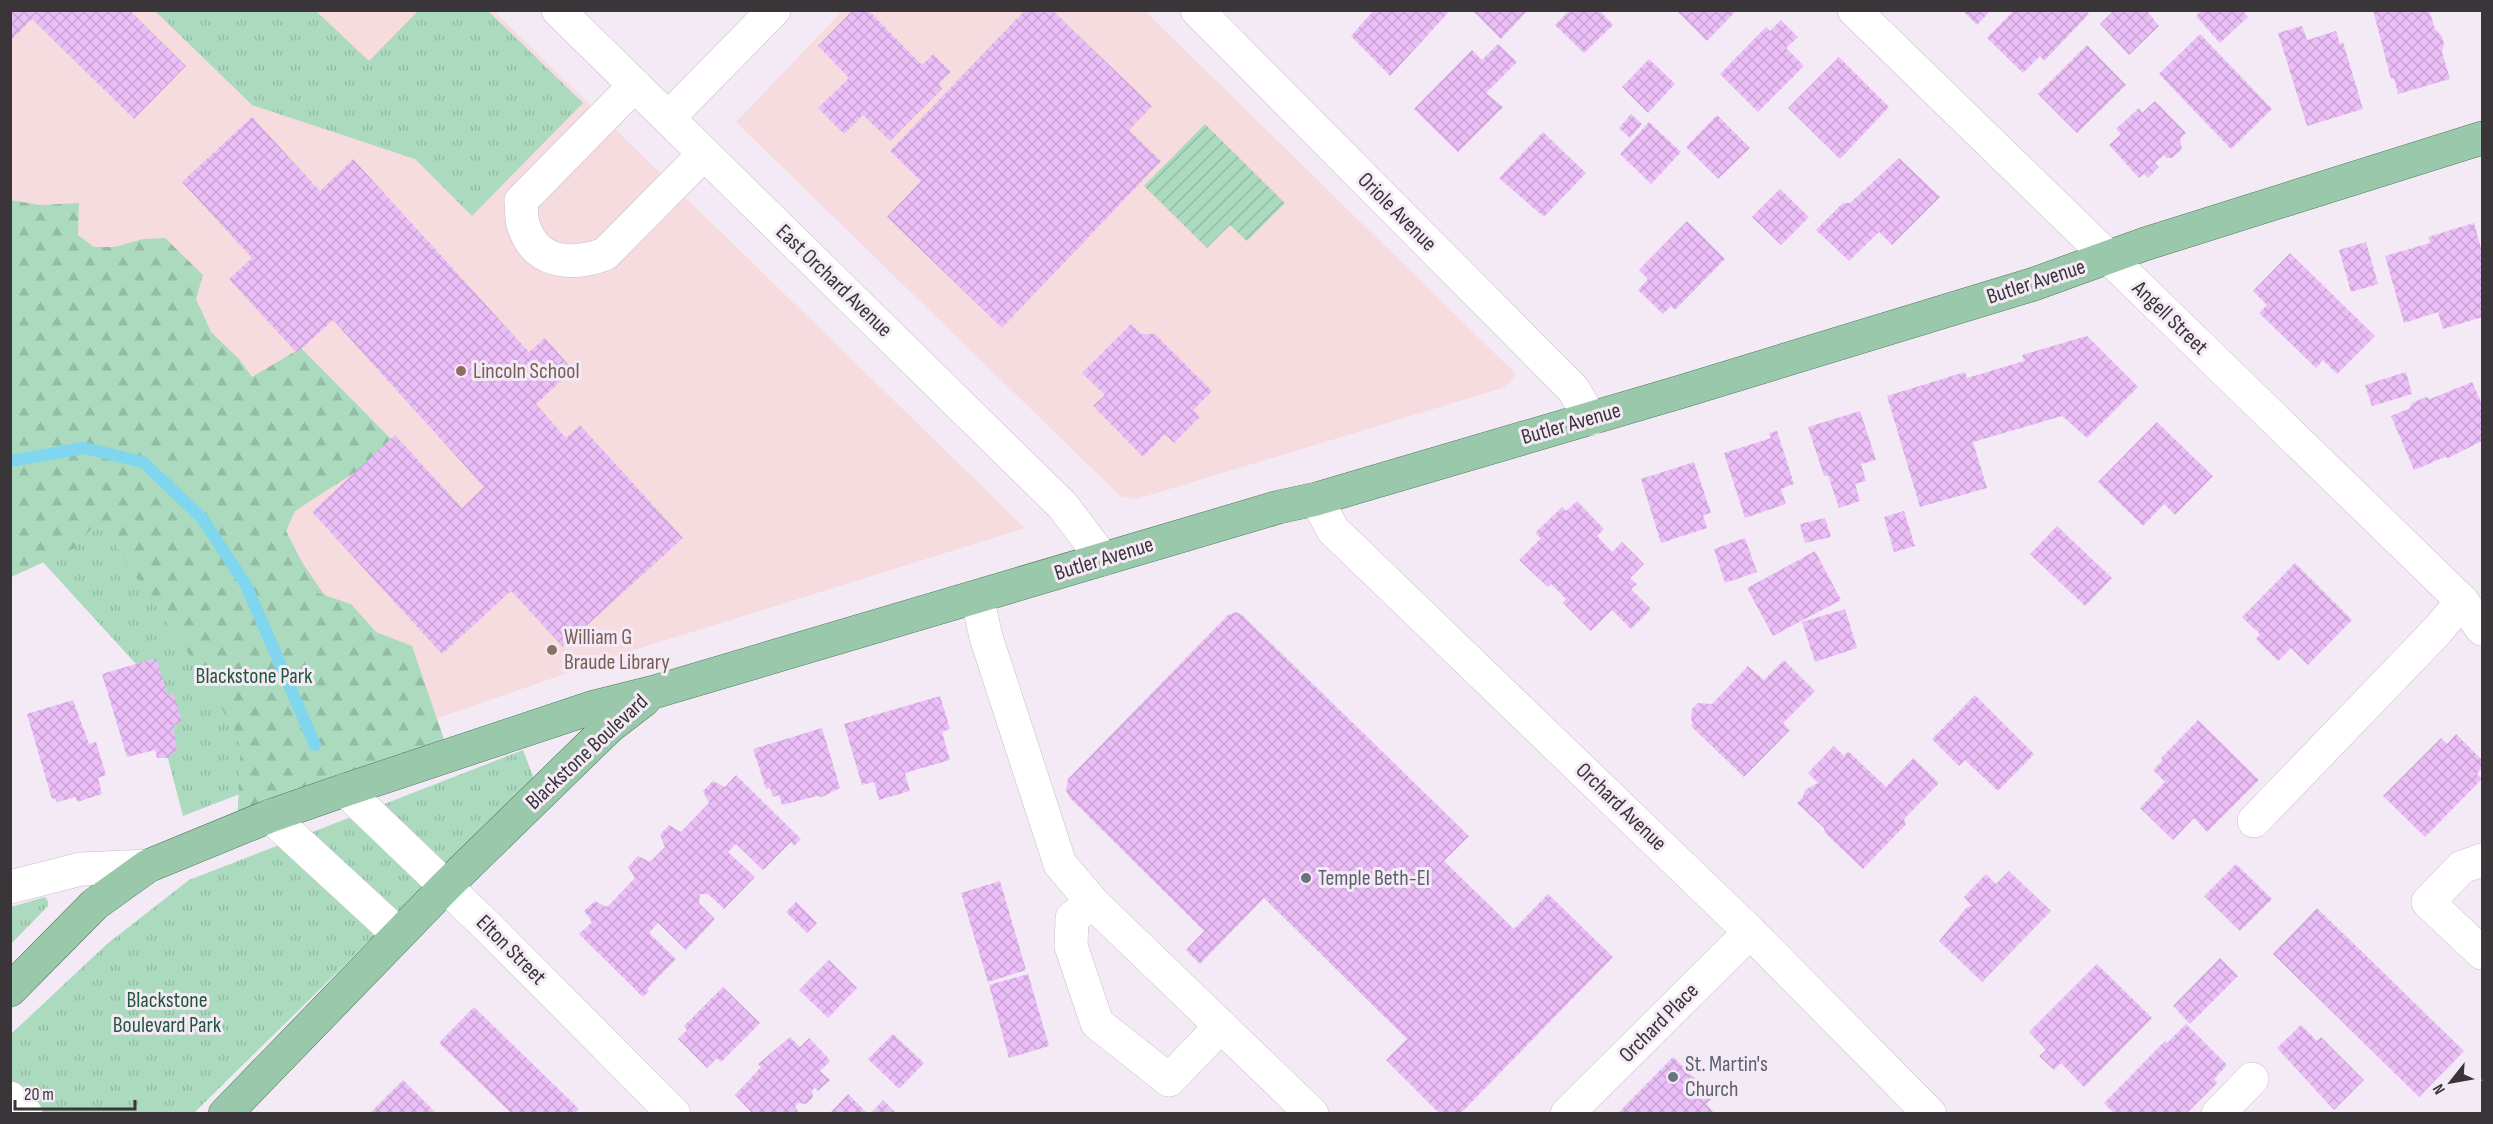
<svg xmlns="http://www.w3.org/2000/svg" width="2493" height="1124" font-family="'Sofia Sans Condensed',sans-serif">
<defs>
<pattern id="grass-tufts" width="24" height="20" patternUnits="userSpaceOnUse" patternTransform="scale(1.5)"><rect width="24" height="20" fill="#abdabf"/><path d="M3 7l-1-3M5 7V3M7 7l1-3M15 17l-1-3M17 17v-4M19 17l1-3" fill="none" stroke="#94bca5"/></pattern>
<pattern id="forest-firs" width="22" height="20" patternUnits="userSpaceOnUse" patternTransform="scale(1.5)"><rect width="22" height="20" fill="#abdabf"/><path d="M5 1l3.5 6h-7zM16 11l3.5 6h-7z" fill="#94bca5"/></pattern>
<pattern id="garden-furrows" width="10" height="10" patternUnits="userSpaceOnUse" patternTransform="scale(1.5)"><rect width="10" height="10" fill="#abdabf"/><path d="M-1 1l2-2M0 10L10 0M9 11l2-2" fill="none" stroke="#94bca5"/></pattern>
<pattern id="building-cross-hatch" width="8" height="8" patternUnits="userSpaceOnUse" patternTransform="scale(1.5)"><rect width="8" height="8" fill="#ebbef7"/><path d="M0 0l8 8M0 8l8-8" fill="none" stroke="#caa4d4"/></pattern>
</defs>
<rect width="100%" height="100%" fill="#f4eaf6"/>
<!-- education -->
<g fill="#f7dcdf">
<polygon points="11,11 494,11 1025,528 628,652 415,726 11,365"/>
<polygon points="842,11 1145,11 1516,374 1506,387 1137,499 1120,496 736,122"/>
</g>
<!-- grass -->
<g fill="url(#grass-tufts)">
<polygon points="155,11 316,11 369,61 418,11 488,11 583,103 472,216 415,159 252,105"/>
<polygon points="11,365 254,493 415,726 183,816 146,675 31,549"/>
<polygon points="523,750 534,779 194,1113 11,1114 11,1034 107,944 189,880"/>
<polygon points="45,897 48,901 48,906 11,944 11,907"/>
</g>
<!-- forest -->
<polygon fill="url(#forest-firs)" points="10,200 40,205 79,203 78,235 94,247 115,247 143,239 165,238 203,275 196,299 211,332 239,359 252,377 301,348 397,445 295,511 286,531 318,593 351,604 376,632 412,646 447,748 237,826 241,741 193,660 129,567 100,518 75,548 11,577"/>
<!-- garden -->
<polygon fill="url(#garden-furrows)" points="1205,124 1285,203 1247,241 1230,225 1207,248 1144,186"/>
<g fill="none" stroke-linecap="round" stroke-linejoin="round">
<!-- stream -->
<polyline stroke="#7fd6ee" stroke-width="12" points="10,461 84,448 143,462 202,518 246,585 315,745"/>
</g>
<!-- building -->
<g fill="url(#building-cross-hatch)">
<polygon points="10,10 129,10 186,66 134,119 32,19 10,41"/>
<polygon points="853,10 868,10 922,65 933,54 951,72 939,83 942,89 890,141 863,115 844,134 818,108 849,78 818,46"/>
<polygon points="1025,10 1052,10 1152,106 1129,130 1161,161 1002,328 887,217 921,181 890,151"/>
<polygon points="1374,10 1446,10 1448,13 1390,76 1351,36"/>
<polygon points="1472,10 1528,10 1501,39"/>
<polygon points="1570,10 1599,10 1613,25 1584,53 1555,25"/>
<polygon points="1676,10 1737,10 1707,41"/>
<polygon points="1962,10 1991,10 1977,25"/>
<polygon points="2014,10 2085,10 2089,14 2044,61 2040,56 2023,73 1987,38"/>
<polygon points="2114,10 2146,10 2159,26 2129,55 2100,24"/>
<polygon points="2202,10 2242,10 2248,17 2220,43 2196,16"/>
<polygon points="2373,10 2429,10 2435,29 2442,36 2444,44 2442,52 2450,79 2398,94 2394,78 2391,79"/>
<polygon points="1781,20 1798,37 1786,48 1804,66 1758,112 1720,74 1766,27 1770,31"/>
<polygon points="2302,26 2307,40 2336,31 2340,44 2343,42 2363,109 2307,126 2278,33"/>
<polygon points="2200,34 2272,109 2231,149 2159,74"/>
<polygon points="1498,44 1517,62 1486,93 1503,107 1458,152 1414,109 1472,50 1482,60"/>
<polygon points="2087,45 2126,85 2077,133 2038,94"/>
<polygon points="1839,57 1889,107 1840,159 1788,108"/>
<polygon points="1649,59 1675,84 1648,113 1622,87"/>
<polygon points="2155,101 2186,133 2180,139 2182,149 2172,158 2166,158 2164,155 2155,163 2159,167 2148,178 2144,174 2139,178 2109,145 2121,134 2116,129 2139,108 2142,113"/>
<polygon points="1631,114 1642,124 1630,138 1619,128"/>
<polygon points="1717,115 1750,148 1718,179 1686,147"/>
<polygon points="252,117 320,191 353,159 529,352 545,338 573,370 536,404 566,438 580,425 683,538 563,647 511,591 442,654 312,512 395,435 462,508 484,487 333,320 297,353 229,279 252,258 182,182"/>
<polygon points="1649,122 1681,152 1651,184 1620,154"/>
<polygon points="1543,132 1586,173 1544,217 1499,178"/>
<polygon points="1899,158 1940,197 1892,245 1879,232 1849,261 1816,230 1843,203 1850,203"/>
<polygon points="1780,189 1809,217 1781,245 1752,217"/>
<polygon points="1687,221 1725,259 1675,310 1671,306 1663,314 1638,290 1648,279 1639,270"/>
<polygon points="2474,223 2482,252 2482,317 2443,329 2438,312 2404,323 2385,256 2430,243 2428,237"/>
<polygon points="2366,242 2378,284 2351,292 2339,250"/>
<polygon points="2290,253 2375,336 2337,374 2323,360 2316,368 2259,313 2267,305 2253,291"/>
<polygon points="1131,324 1141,334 1155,334 1212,391 1193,410 1200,417 1174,443 1165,434 1143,457 1093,406 1105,395 1082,373"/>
<polygon points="2087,336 2138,387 2087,438 2062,416 1973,442 1987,488 1920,507 1887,396 1965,372 1967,378 2024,361 2022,355"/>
<polygon points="2406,372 2412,394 2372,406 2365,385"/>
<polygon points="2472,382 2482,404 2482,441 2448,458 2445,457 2414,470 2391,416 2410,408 2412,403 2426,397 2430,399"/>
<polygon points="1860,411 1876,460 1861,464 1866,481 1855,484 1860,501 1839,508 1828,475 1824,476 1808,427"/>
<polygon points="2157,422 2213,476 2175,515 2164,504 2143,526 2098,482"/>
<polygon points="1777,431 1794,484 1781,489 1786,504 1745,518 1724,453 1771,438 1769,433"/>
<polygon points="1694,462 1711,513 1703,515 1707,528 1661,543 1641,479"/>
<polygon points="1577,501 1604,529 1597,536 1612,552 1622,542 1644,564 1630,578 1637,584 1631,589 1651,609 1631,629 1612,610 1591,631 1563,603 1566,599 1551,584 1548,587 1519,560 1541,538 1535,533 1562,507 1566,511"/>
<polygon points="1904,511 1915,546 1894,552 1884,517"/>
<polygon points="1825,518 1831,537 1805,543 1800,524"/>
<polygon points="2057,526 2112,578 2085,606 2030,554"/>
<polygon points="1745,538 1757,572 1725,583 1714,549"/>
<polygon points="1815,551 1841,600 1773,636 1747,588"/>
<polygon points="2295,563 2352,620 2308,665 2291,648 2278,661 2256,639 2260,634 2242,617"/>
<polygon points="1845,609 1857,648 1815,662 1802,622"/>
<polygon points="1236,612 1242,615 1469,836 1444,861 1514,929 1548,894 1613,957 1460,1114 1440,1114 1386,1060 1407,1039 1264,898 1200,964 1186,950 1204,931 1070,798 1066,790 1068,779 1228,615"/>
<polygon points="156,658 168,696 174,694 182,722 173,725 177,750 168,758 157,758 155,750 127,757 102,674"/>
<polygon points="1784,660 1815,691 1783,723 1790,730 1744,777 1691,726 1693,724 1691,718 1692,709 1698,703 1712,704 1748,666 1764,680"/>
<polygon points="1975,695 2034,754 1998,791 1965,760 1959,766 1932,739"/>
<polygon points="940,696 950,729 942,732 950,760 905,773 910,791 879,800 874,782 862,785 844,724"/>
<polygon points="73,700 89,744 96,742 106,775 98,778 102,794 77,802 76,797 57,802 55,798 52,799 27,714"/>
<polygon points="2198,720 2259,780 2207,832 2194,818 2173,840 2140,808 2165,782 2153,770 2163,760 2161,758"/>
<polygon points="822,728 840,788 822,797 817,796 782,805 779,795 773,797 770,788 766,789 753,749"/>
<polygon points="2456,734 2482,760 2482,768 2477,774 2482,779 2425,837 2383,796 2441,738 2447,744"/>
<polygon points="1834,746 1844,756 1848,751 1886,787 1913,758 1939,783 1904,819 1906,824 1863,869 1825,833 1824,828 1797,803 1803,797 1805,790 1818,783 1808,773"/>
<polygon points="736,775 801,839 794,846 791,842 763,870 736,844 728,852 755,877 724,909 708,894 700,894 699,903 715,919 686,950 658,923 649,933 676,959 647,989 649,991 643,997 579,934 592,922 584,911 595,901 607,907 635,878 628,867 638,856 650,862 665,847 660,835 669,825 681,832 709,803 703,791 713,781 725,787"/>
<polygon points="2236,864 2272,899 2240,931 2204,896"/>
<polygon points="2009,871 2051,911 1982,982 1939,941 1967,907 1972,906 1964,897 1986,874 1996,884"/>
<polygon points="1000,881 1026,970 988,982 961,893"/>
<polygon points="796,902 817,923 807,933 786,912"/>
<polygon points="2317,908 2464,1051 2419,1097 2273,954"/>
<polygon points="2220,958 2238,976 2190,1024 2173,1006"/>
<polygon points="829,960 857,988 828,1018 799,990"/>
<polygon points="2097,964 2152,1018 2084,1087 2061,1063 2054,1070 2039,1056 2046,1050 2029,1032"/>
<polygon points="1028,974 1049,1046 1009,1058 989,985"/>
<polygon points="723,987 760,1023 721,1062 717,1058 707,1068 678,1039 687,1030 684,1026"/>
<polygon points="474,1007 579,1109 574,1114 512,1114 439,1043"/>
<polygon points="2186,1024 2227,1065 2214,1079 2217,1083 2186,1114 2115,1114 2104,1103 2165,1041 2167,1043"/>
<polygon points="2301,1025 2317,1041 2321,1037 2364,1080 2334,1110 2277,1048"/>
<polygon points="893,1034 924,1063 899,1089 868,1059"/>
<polygon points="790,1037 800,1047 809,1038 829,1059 830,1061 820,1071 830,1080 818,1091 815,1088 812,1090 813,1097 806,1104 798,1103 795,1107 798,1111 795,1114 753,1114 735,1095 761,1067 758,1064"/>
<polygon points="1673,1057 1714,1097 1706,1104 1715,1114 1617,1114"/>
<polygon points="403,1080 437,1114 369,1114"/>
<polygon points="848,1094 868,1114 829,1114"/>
<polygon points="883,1100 897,1114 870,1114"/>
</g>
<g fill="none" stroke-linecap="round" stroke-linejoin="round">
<defs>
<g id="minor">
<polyline points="558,10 1063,506 1103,559"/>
<polyline points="1197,10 1573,389 1591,419"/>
<polyline points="1854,10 2462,601 2482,629"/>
<path d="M635,85L521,201C522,208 521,217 523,224C535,265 573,266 605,254L704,154"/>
<polyline points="668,118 774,10"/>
<polyline points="1316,499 1333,530 1750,932 1930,1114"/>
<polyline points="977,597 986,637 1060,864 1093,903 1312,1114"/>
<polyline points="345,790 487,926 674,1114"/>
<polyline points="270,816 398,934"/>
<polyline points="2254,821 2437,631 2462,601"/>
<polyline points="2482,860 2462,867 2428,902 2482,953"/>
<polyline points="10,887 81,869 148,866"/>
<polyline points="1093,903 1072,918 1071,946 1097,1023 1169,1080 1221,1026"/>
<polyline points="10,1098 26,1114"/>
<polyline points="1567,1114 1750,932"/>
<polyline points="2218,1114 2252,1079"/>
</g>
<g id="major">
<polyline points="10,990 95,904 148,866 270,816 345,790 594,707 654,692 1279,507 1316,499 1680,392 2034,284 2145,244 2482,138"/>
<polyline points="225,1114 445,887 609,727 644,700"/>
</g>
</defs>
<!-- minor casing -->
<use href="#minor" stroke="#c8beca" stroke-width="34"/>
<!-- major casing -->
<use href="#major" stroke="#4b7c5e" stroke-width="34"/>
<!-- minor -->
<use href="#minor" stroke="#fff" stroke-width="33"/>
<!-- major -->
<use href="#major" stroke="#99c8aa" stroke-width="33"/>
</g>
<!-- markers -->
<g fill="#8d6e63" stroke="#f4eaf6" stroke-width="2">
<circle cx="461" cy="371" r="6"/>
<circle cx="552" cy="650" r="6"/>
</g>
<g fill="#6b7280" stroke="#f4eaf6" stroke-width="2">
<circle cx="1306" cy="878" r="6"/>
<circle cx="1673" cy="1077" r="6"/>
</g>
<g text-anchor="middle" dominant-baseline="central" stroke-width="6" stroke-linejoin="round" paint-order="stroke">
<!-- street labels -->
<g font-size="22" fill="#393539" stroke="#f4eaf6">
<text transform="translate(1397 212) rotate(45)">Oriole Avenue</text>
<text transform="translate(834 281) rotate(44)">East Orchard Avenue</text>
<text transform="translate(2036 282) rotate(-18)">Butler Avenue</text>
<text transform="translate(2170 318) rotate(44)">Angell Street</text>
<text transform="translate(1571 424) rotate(-16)">Butler Avenue</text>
<text transform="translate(1104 559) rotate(-17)">Butler Avenue</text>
<text transform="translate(587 752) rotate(-43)">Blackstone Boulevard</text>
<text transform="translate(1621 807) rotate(44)">Orchard Avenue</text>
<text transform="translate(511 950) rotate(45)">Elton Street</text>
<text transform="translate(1659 1023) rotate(-45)">Orchard Place</text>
</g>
<!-- education labels -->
<g font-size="22" fill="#785e54" stroke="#f4eaf6" text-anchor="start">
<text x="473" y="371">Lincoln School</text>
<text x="564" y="637">William G<tspan x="564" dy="25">Braude Library</tspan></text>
</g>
<!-- park labels -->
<g font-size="22" fill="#22573d" stroke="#f4eaf6">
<text x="254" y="676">Blackstone Park</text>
<text x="167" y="1000">Blackstone<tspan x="167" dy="25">Boulevard Park</tspan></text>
</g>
<!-- worship labels -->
<g font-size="22" fill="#5b616d" stroke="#f4eaf6" text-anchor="start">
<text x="1318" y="878">Temple Beth-El</text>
<text x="1685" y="1064">St. Martin's<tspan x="1685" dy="25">Church</tspan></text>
</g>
</g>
<!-- border -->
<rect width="2493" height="1124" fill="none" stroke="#393539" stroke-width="24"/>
<!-- north arrow -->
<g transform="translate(2451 1082) rotate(239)" stroke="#f4eaf6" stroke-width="4.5" paint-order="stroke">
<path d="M0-4.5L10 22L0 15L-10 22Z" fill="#393539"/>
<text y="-9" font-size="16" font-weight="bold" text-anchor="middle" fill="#393539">N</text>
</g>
<!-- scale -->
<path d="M15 1100v9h120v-9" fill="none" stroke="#393539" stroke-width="3"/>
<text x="24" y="1100" font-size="18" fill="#393539" stroke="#f4eaf6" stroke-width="4.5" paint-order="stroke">20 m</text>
</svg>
